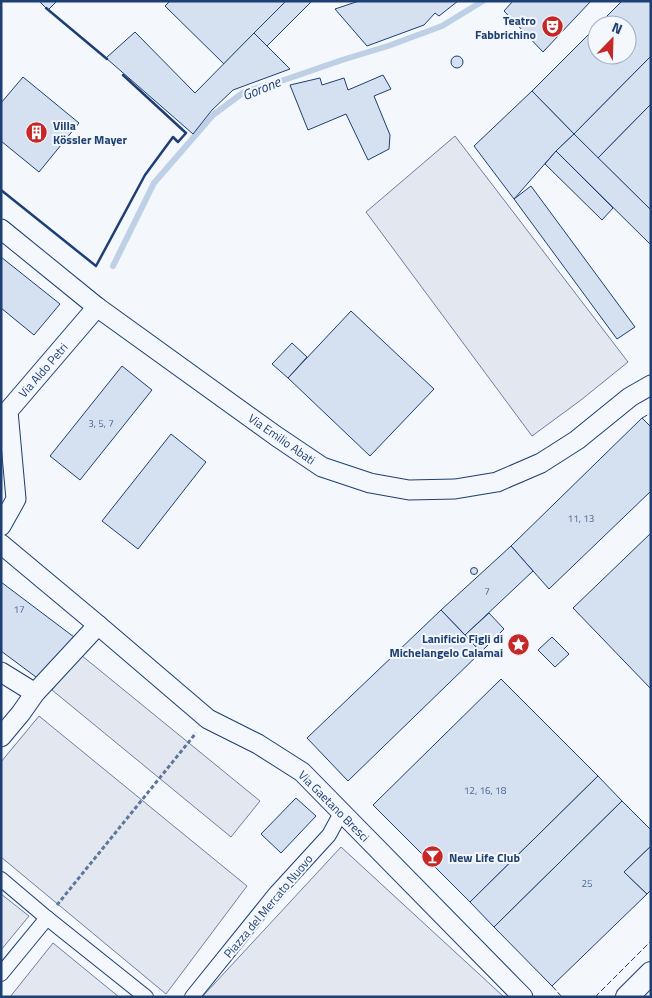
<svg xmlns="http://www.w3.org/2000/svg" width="652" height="998" font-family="'Titillium Web',sans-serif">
<rect width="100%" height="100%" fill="#f4f7fb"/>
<!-- parking -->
<g fill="#e3e8f0" stroke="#687fa3">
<polygon points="455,136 628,362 581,400 532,436 366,212"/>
<polygon points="81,655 260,801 231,837 52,690"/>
<polygon points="39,716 247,886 166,994 1,857 1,762"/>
<polygon points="341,847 504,997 202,997"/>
<polygon points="1,894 29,916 1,950"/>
<polygon points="53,943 119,997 10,997"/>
</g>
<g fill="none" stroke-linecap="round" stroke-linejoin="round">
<!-- stream -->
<polyline stroke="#bed0e5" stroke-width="6" points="113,266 154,183 213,115 244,92 287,79 342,60 388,46 442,26 483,1"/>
</g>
<!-- building -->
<g fill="#d5e0f0" stroke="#1d3f73">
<polygon points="39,1 57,1 48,10"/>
<polygon points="170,1 286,1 224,64 165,6"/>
<polygon points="286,1 312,1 267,46 254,33"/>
<polygon points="359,1 458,1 439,16 435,13 424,25 367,46 335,9"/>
<polygon points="513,1 591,1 543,52 504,11"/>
<polygon points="622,1 651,1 651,56 574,134 532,91 597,26 597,55 627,55 627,25 598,25"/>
<polygon points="135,32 195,93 254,33 290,69 233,90 212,110 193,134 106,58"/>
<circle cx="457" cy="62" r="6"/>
<polygon points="651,56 651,104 598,158 574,134"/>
<polygon points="383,75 391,89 374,96 390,135 389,149 368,160 346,114 308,130 290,85 320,78 322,85 344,78 348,90"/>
<polygon points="23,77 79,123 39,172 1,141 1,103"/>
<polygon points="532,91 574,134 556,151 514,199 474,146"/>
<polygon points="651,104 651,210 598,158"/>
<polygon points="574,134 651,210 651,245 556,151"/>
<polygon points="556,151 613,208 602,220 545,164"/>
<polygon points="531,186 635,327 617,339 514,199"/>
<polygon points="1,257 60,304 34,335 1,308"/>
<polygon points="351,311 434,389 370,456 288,378"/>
<polygon points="292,343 307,357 288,378 272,364"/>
<polygon points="122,366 152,390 80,480 50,456"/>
<polygon points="642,418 651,427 651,491 549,589 511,546"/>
<polygon points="171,434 206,462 138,549 102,521"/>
<polygon points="651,533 651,689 573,608"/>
<polygon points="511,546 533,571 465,635 441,610"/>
<circle cx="474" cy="571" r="3.5"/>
<polygon points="1,582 74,637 40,680 1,651"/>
<polygon points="441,610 481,652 348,781 307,738"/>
<polygon points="489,613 504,629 481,652 465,635"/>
<polygon points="552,637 569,654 555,667 538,650"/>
<polygon points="501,679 598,776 470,902 373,805"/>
<polygon points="598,776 622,801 494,927 470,902"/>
<polygon points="296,798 316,816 281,853 261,834"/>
<polygon points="622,801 651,830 651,846 624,872 647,894 552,986 494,927"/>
<polygon points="651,846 651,890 647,894 624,872"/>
</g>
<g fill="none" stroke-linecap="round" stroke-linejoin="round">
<defs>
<g id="pedestrian">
<polyline points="1,879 47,918 146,997"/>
<polyline points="1,974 47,918"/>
<polyline points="192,997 275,894 329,835 341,813"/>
</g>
<g id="minor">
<polyline points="1,229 97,307 276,436 322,467 370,483 409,490 455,489 497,482 541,463 577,440 630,397 651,385"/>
<polyline points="1,526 16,499 8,411 97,307"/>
<polyline points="1,544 98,625 208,719 258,744 302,772 523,997"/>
<polyline points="1,672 35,693"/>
<polyline points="1,737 21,713 35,693 98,625"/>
</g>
<polyline id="tertiary" points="627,997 651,973"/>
</defs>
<!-- pedestrian casing -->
<use href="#pedestrian" stroke="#1d3f73" stroke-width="16"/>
<!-- minor casing -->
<use href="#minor" stroke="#1d3f73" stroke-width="21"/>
<!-- tertiary casing -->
<use href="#tertiary" stroke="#1d3f73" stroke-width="24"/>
<!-- path -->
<polyline stroke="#5e769c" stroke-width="3" stroke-dasharray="4 2.5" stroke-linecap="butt" points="57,905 196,733"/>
<!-- pedestrian -->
<use href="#pedestrian" stroke="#f4f7fb" stroke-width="14"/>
<!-- minor -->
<use href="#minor" stroke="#f4f7fb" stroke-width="19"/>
<!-- tertiary -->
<use href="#tertiary" stroke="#f4f7fb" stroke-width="22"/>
<!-- fence -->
<g stroke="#1d3f73" stroke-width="1" stroke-dasharray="6 2.5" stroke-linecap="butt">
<polyline points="642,418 651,413"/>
<polyline points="552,986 562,997"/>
<polyline points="595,997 651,941"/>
</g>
<!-- wall -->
<g stroke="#1d3f73" stroke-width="2.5">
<polyline points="46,8 107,59"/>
<polyline points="1,190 96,266 145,175 173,137 178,142 186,133 123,75"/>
</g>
</g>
<!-- icons -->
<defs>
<symbol id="theatre-disc" viewBox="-11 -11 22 22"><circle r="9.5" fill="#c62828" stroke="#f4f7fb"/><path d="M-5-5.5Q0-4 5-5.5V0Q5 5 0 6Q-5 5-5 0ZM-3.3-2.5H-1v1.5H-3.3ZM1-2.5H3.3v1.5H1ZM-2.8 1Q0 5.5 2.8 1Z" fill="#fff"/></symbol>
<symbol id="building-disc" viewBox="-11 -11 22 22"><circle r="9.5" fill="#c62828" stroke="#f4f7fb"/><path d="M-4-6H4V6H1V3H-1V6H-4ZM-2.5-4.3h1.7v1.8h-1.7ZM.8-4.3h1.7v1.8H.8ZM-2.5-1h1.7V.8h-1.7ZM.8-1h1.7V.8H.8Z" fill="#fff"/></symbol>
<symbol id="sight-disc" viewBox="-11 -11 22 22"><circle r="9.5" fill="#c62828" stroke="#f4f7fb"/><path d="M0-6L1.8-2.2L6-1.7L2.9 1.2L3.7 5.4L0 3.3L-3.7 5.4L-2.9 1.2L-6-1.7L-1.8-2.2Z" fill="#fff"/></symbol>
<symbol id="bar-disc" viewBox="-11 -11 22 22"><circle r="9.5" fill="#c62828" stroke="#f4f7fb"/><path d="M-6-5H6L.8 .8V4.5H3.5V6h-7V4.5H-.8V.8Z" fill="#fff"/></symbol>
</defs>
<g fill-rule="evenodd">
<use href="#theatre-disc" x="540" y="14" width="25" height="25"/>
<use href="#building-disc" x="24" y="120" width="25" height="25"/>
<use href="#sight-disc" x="506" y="632" width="25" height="25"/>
<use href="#bar-disc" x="420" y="844" width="25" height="25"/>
</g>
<g text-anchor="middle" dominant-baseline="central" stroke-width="4" stroke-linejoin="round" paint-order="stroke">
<!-- number labels -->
<g font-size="10" fill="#4b6792">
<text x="101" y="423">3, 5, 7</text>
<text x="581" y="518">11, 13</text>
<text x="487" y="591">7</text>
<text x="19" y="609">17</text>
<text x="485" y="790">12, 16, 18</text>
<text x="587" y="883">25</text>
</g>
<!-- poi labels -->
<g font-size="12" font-weight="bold" fill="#1d3f73" stroke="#f4f7fb" text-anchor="end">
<text x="536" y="20">Teatro<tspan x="536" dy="14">Fabbrichino</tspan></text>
<text x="53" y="125" text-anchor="start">Villa<tspan x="53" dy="14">Kössler Mayer</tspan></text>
<text x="503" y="638">Lanificio Figli di<tspan x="503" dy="14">Michelangelo Calamai</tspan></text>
<text x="449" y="857" text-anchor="start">New Life Club</text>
</g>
<!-- street labels -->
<g font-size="12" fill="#1d3f73" stroke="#f4f7fb">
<text transform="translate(43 370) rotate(-49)">Via Aldo Petri</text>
<text transform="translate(282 439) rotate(35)">Via Emilio Abati</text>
<text transform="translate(334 806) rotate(45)">Via Gaetano Bresci</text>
<text transform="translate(268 906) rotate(-50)">Piazza del Mercato Nuovo</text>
</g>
<!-- water labels -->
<g font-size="14" font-style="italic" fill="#1d3f73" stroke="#f4f7fb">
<text transform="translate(261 88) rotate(-22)">Gorone</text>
</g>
</g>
<!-- border -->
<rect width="652" height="998" fill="none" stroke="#1d3f73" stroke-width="5"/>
<!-- north arrow -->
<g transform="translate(612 40) rotate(23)"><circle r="24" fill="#f4f7fb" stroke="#9eadc5"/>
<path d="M0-4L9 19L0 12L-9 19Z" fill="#c62828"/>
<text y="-8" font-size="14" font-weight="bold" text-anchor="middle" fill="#1d3f73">N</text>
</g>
</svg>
